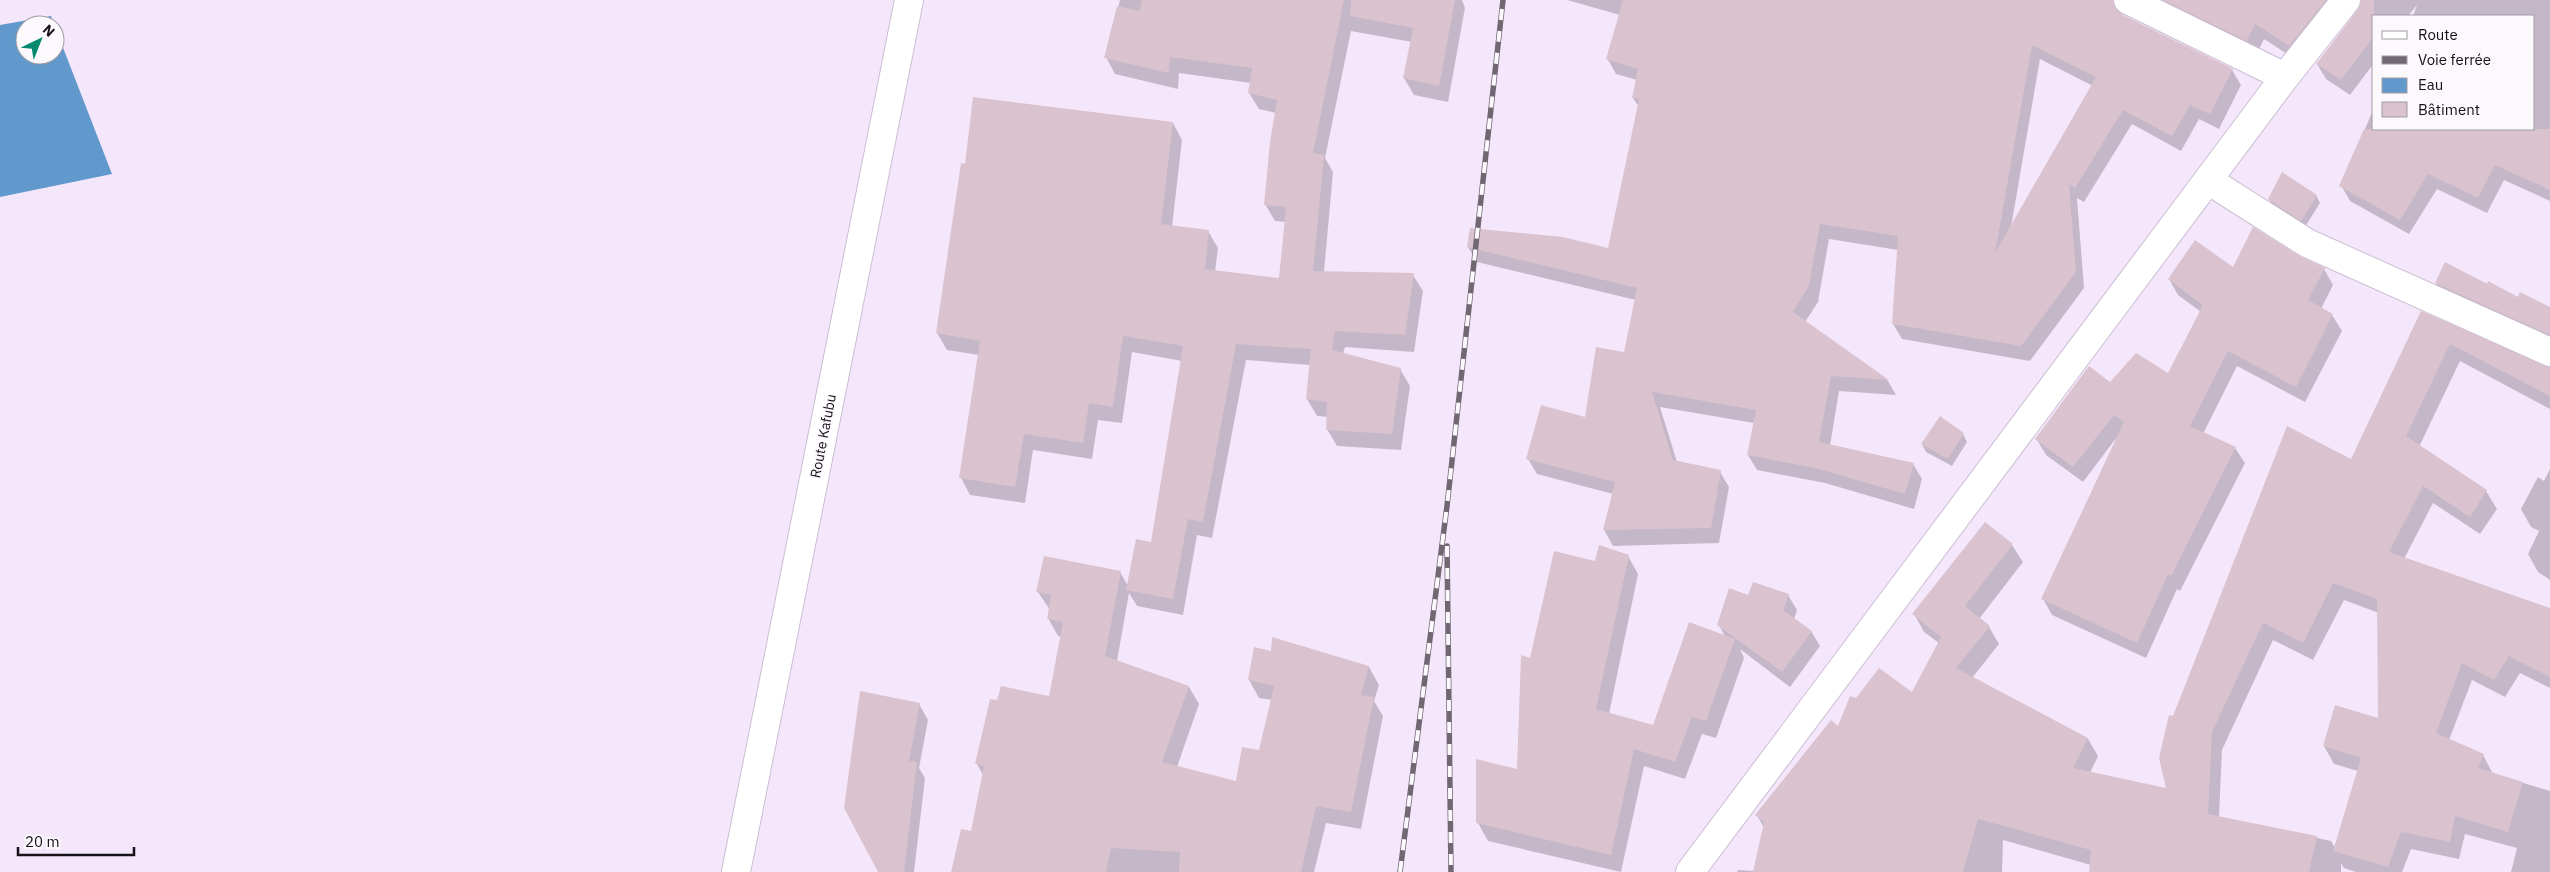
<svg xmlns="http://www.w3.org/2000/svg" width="2550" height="872" font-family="'IBM Plex Sans',sans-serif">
<rect width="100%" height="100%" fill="#f5e7fb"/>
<!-- water -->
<polygon fill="#6299cd" points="51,16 54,25 25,25 25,55 55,55 55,27 112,174 0,197 0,25"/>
<!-- shadow -->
<g fill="#0003" fill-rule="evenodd">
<polygon points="1120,0 1462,0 1465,8 1448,102 1414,95 1404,78 1412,42 1351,31 1325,158 1333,172 1324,272 1413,275 1423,291 1414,352 1345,347 1343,354 1400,369 1410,386 1401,450 1337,446 1327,429 1328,417 1317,416 1307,399 1310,365 1246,360 1212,538 1197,535 1183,615 1137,606 1129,593 1117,661 1189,687 1199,704 1177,767 1237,783 1260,752 1272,700 1259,698 1249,680 1272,652 1369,667 1379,685 1374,701 1383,716 1361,829 1326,823 1314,872 952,872 972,832 983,775 977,764 998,702 1050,697 1061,637 1058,636 1048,618 1050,610 1038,592 1120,572 1128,586 1152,543 1182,361 1132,352 1122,423 1098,420 1092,459 1033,450 1025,503 970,495 961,478 979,355 947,350 937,333 966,165 1173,123 1182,140 1172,227 1208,231 1218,248 1215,272 1280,279 1286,222 1275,221 1265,204 1276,113 1259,109 1249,93 1251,83 1179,73 1178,89 1115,74 1106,57"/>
<path d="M1567,0H2135L2123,8L2121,15L2232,70L2241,85L2219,129L2199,119L2181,151L2132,124L2084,202L2077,198L2084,288L2030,361L1902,339L1893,324L1898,250L1829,239L1818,302L1805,322L1888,381L1896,395L1839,391L1830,446L1913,464L1922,479L1914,509L1825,483L1757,470L1748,455L1754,423L1660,407L1677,462L1720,472L1729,487L1719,543L1613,546L1604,530L1613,494L1537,474L1528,459L1586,418L1625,353L1636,300L1477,262L1468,247L1609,249L1639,107L1633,98L1637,80L1616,74L1607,58L1620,15ZM2040,59L2093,86L2011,227Z"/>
<polygon points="2139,0 2356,0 2298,61 2264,39 2256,56"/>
<polygon points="2359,0 2550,0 2550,201 2504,180 2487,213 2437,189 2409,234 2350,201 2341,185 2374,108 2374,129 2534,129 2534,16 2413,16 2417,5 2408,16 2374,16 2374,63 2350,95 2326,79 2317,64 2363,3"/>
<polygon points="2316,195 2320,203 2305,227 2273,207 2269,199"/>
<polygon points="2298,257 2324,269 2333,285 2321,309 2332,315 2342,331 2305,402 2237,366 2203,434 2235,448 2245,463 2180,591 2177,589 2146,658 2052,615 2043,599 2117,437 2083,482 2046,455 2037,440 2110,383 2169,375 2201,312 2178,295 2169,279"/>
<polygon points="2446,264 2518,299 2550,309 2550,347 2447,301 2436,283"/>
<path d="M2422,313L2550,368V409L2460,361L2419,447L2486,491L2497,509L2480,534L2433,503L2404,559L2550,609V688L2520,673L2505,697L2472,680L2449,740L2483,755L2493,774L2550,791V872H2511L2517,848L2465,834L2459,859L2411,849L2402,872H2356L2344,868L2341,863V872H2090L2091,865L2003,840L2002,872H1737L1738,870L1755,871L1764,828L1757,815L1839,728L1856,700L1912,694L1939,643L1924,632L1914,614L2012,545L2023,562L1979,619L1989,627L1999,644L1972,678L2088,739L2098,756L2090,773L2168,789L2174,717L2351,461ZM2344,600L2379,613V720L2324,746L2334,764L2358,771L2335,848L2331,841L2219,817L2222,750L2273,640L2313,660Z"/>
<polygon points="1963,434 1967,442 1952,466 1926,452 1922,444"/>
<polygon points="2550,469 2550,580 2538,572 2528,554 2539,531 2531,527 2521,509 2538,477 2544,481"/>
<polygon points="1628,556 1638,574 1609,714 1654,727 1725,636 1719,625 1749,596 1788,595 1797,610 1794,619 1811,631 1820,646 1790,687 1740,649 1744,658 1716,738 1702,734 1685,779 1644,766 1621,872 1488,841 1478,823 1518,770 1531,659 1596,562"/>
<polygon points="919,704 928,720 919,768 925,778 914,872 880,872"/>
</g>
<!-- building -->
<g fill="#dac2ce" fill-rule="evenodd">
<polygon points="1142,0 1344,0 1313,153 1324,155 1313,271 1414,273 1405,335 1335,331 1332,350 1401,368 1392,434 1326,430 1327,402 1306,399 1311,349 1236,344 1203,522 1188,519 1173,599 1126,590 1136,539 1151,542 1183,346 1123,336 1113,407 1089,403 1083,443 1024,434 1015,487 959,478 980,341 936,333 961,163 965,164 973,97 1173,122 1161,224 1209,230 1205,269 1279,278 1286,207 1264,205 1270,142 1277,100 1248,93 1252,68 1170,57 1169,73 1104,58 1117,6 1140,11"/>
<polygon points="1351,0 1455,0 1439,86 1403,78 1413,28 1350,16"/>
<path d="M1623,0H2113L2115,8L2121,14L2233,69L2210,114L2190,105L2172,136L2123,110L2075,188L2069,184L2076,272L2021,346L1892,324L1898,236L1820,224L1809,286L1793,312L1889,380L1831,376L1819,442L1914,463L1905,494L1815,468L1747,455L1756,410L1652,392L1673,460L1721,470L1711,528L1603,530L1615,482L1526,459L1541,405L1585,417L1596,347L1624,352L1637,288L1467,247L1470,228L1563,237L1608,248L1639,99L1632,98L1638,69L1606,59ZM2032,45L2096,77L1995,253Z"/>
<polygon points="2163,0 2326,0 2289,46 2255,24 2247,41"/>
<polygon points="2361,0 2374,0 2374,36 2341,80 2316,64 2358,10"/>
<polygon points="2364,129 2550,129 2550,190 2495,165 2478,198 2428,174 2400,220 2339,186"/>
<polygon points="2282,172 2317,195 2301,221 2268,199"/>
<polygon points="2253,227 2299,256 2325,268 2308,300 2333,314 2296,387 2228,351 2190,426 2236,447 2171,576 2168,574 2137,643 2041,599 2124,422 2114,415 2073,467 2035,439 2089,366 2110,382 2136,353 2168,373 2203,305 2168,279 2195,240 2233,267"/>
<polygon points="2445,262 2487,284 2488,281 2518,297 2520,292 2550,307 2550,335 2435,283"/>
<polygon points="2421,311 2550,367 2550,396 2450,344 2406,436 2487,490 2470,517 2423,486 2389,552 2550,608 2550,677 2509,656 2494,680 2462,663 2436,733 2484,754 2478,768 2523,782 2508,832 2455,816 2450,842 2401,832 2388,867 2333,851 2361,758 2323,746 2335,705 2378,718 2377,599 2333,583 2303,643 2263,623 2212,732 2208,814 2317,836 2309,872 2089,872 2091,850 1978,819 1963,872 1753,872 1764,822 1755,815 1831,720 1838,726 1850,696 1856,698 1879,668 1912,692 1941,637 1912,614 1985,522 2013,544 1965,606 1990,626 1956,668 2088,738 2073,768 2166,788 2159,758 2169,715 2173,716 2287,426 2351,459"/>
<polygon points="1940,416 1964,433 1948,459 1921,444"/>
<polygon points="1599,545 1629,555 1596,709 1653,725 1689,622 1735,639 1706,721 1692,717 1675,762 1634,749 1611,855 1476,823 1476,759 1517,769 1521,655 1530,658 1554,551 1595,561"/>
<polygon points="1044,556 1121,571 1105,656 1189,686 1162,762 1236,781 1242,747 1259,750 1274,686 1248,680 1254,647 1271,651 1272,637 1369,666 1361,695 1374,697 1351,812 1316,806 1301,872 1179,872 1180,852 1111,848 1106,872 951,872 961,829 971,831 984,766 975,764 990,699 997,700 1001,686 1049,696 1063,622 1047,619 1051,595 1036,592"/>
<polygon points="1753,582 1789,594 1783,610 1812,631 1782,672 1717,625 1729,588 1748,595"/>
<polygon points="860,691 920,703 909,761 917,762 904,872 878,872 844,808"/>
</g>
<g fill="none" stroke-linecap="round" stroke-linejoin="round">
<defs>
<g id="minor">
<polyline points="2128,0 2285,77"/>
<polyline points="2208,180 2307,243 2550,352"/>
<polyline points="1690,872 2285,77 2346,0"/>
</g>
<polyline id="major" points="736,872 909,0"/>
</defs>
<!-- minor casing -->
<use href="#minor" stroke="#ccbed2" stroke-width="30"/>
<!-- major casing -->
<use href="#major" stroke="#ccbed2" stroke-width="30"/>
<!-- minor -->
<use href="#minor" stroke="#fff" stroke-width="28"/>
<!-- major -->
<use href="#major" stroke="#fff" stroke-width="28"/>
<defs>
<g id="rail">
<polyline points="1447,546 1451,872"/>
<polyline points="1400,872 1447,506 1503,0"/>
</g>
</defs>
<!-- rail casing -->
<use href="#rail" stroke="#706773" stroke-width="5.5"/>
<!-- rail -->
<use href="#rail" stroke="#fcf9fd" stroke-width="4" stroke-dasharray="11" stroke-linecap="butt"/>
</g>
<g text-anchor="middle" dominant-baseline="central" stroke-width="4" stroke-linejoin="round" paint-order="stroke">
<!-- street labels -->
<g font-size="14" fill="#161118" stroke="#fcf9fd">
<text transform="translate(823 436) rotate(-79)">Route Kafubu</text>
</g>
</g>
<!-- legend -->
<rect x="2372" y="15" width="162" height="115" fill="#fcf9fd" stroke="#a09ca1"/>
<rect x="2382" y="31" width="25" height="8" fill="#ffffff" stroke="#a09ca1"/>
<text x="2418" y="40" font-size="15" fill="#161118">Route</text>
<rect x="2382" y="56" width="25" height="8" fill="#706773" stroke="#a09ca1"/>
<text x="2418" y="65" font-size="15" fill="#161118">Voie ferrée</text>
<rect x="2382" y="78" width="25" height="15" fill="#6299cd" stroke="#a09ca1"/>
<text x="2418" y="90" font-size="15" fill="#161118">Eau</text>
<rect x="2382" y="102" width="25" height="15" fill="#dac2ce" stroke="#a09ca1"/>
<text x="2418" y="115" font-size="15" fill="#161118">Bâtiment</text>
<!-- north arrow -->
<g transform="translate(40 40) rotate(43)"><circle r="24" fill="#fcf9fd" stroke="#a09ca1"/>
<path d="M0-4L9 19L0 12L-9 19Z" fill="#02896e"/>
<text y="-8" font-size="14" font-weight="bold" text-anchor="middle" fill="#161118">N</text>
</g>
<!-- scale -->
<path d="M18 847v8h116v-8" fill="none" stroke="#161118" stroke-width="2.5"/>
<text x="25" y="847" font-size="15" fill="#161118" stroke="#fcf9fd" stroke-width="4" paint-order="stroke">20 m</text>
</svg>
